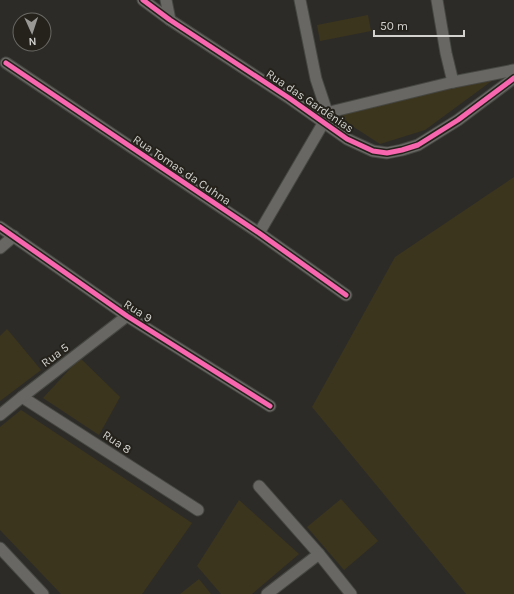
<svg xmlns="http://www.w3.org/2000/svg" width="514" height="594" font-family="Karla,sans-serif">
<rect width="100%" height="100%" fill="#2c2b27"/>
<!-- green -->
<g fill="#3c351d">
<polygon points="368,15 371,31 320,41 317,25"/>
<polygon points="497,77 425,130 380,144 343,120 342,112"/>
<polygon points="514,177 514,594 466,594 312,407 395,257"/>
<polygon points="7,329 41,370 0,401 0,336"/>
<polygon points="80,358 120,397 99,435 43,398"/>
<polygon points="21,410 192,523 142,594 61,594 0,530 0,427"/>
<polygon points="341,499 378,541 344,570 307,527"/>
<polygon points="239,500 299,554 252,594 221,594 197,566"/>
<polygon points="199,579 211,594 180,594"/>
</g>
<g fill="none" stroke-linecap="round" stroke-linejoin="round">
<defs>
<g id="minor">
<polyline points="143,0 170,20 289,98 347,139 373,151 387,153 402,150 418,145 458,120 514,78"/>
<polyline points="166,0 170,20"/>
<polyline points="300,0 316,79 328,115"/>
<polyline points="437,0 446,53 453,82"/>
<polyline points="6,63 259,233 346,295"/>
<polyline points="0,227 127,316 270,406"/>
<polyline points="259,233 328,115 334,111 453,82 514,70"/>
<polyline points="0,248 14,236"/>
<polyline points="22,397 198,510"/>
<polyline points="0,415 22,397 127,316"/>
<polyline points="259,486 319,554 351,594"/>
<polyline points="0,548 43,594"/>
<polyline points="267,594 319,554"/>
</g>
</defs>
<!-- minor casing -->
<use href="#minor" stroke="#464642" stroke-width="13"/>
<!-- minor -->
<use href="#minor" stroke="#686764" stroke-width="11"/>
<defs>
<g id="cycleway">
<polyline points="143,0 170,20 289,98 347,139 373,151 387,153 402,150 418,145 458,120 514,78"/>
<polyline points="6,63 259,233 346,295"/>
<polyline points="0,227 127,316 270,406"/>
</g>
</defs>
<!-- cycleway casing -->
<use href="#cycleway" stroke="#24221b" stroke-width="8"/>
<!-- cycleway -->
<use href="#cycleway" stroke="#f766af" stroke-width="5"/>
</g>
<g text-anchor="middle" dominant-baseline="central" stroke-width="4" stroke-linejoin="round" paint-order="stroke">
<!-- street labels -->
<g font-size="12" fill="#d3d2ce" stroke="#24221b">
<text transform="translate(310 101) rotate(34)">Rua das Gardênias</text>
<text transform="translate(182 170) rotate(34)">Rua Tomas da Cuhna</text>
<text transform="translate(138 311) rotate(33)">Rua 9</text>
<text transform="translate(55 355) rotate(-37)">Rua 5</text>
<text transform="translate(117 442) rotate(33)">Rua 8</text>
</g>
</g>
<!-- north arrow -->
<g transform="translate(32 32) rotate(177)"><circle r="19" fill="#24221b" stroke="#6a6863"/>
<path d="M0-3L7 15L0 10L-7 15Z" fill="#999894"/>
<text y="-6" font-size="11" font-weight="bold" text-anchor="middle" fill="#d3d2ce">N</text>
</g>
<!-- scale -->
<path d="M374 30v6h90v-6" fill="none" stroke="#d3d2ce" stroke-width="2"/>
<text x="380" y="30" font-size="12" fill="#d3d2ce" stroke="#24221b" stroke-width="3" paint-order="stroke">50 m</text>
</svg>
